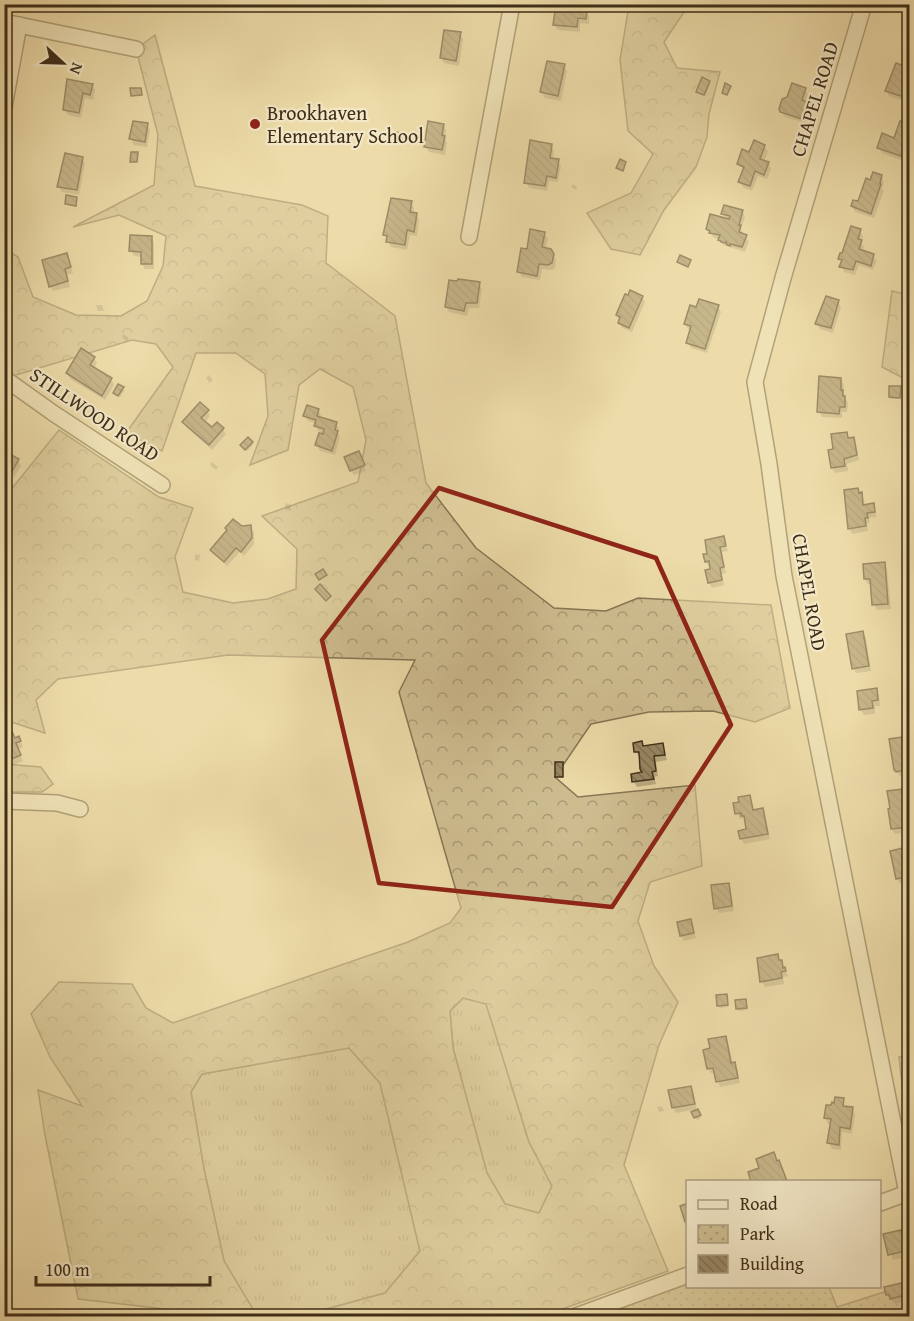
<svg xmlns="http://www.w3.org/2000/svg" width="914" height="1321" font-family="'Gentium Book Plus',serif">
<defs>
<pattern id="grass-tufts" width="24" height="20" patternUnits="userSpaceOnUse" patternTransform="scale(1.5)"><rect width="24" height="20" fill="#cfbe91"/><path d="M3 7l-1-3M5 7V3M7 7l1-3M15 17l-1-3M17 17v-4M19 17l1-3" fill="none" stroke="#a99b76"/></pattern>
<pattern id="forest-crowns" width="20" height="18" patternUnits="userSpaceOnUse" patternTransform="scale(1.5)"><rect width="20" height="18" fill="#cfbe91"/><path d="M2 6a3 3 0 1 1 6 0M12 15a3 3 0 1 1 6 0" fill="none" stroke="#a99b76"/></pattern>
<pattern id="park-dots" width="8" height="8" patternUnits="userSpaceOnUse" patternTransform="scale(1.5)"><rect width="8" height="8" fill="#cfbe91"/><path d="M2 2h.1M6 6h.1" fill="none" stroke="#a99b76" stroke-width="1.8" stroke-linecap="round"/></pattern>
<pattern id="building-back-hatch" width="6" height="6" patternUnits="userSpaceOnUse" patternTransform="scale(1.5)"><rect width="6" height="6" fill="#998864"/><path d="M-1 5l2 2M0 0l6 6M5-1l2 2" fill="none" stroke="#7e7052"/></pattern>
</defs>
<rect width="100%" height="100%" fill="#eddca9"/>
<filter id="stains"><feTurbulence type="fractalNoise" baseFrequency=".00333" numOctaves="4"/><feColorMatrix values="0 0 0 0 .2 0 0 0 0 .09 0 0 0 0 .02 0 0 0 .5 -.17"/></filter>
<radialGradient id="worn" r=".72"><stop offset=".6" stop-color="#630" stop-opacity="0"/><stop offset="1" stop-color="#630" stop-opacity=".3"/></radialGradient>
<!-- grass -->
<g fill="url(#grass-tufts)" stroke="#867655" stroke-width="1.5">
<polygon points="463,998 486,1003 529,1142 552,1186 539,1213 505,1204 487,1173 453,1048 450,1011"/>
<polygon points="349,1048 380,1083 420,1251 385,1293 301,1316 257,1316 224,1261 204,1169 191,1092 202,1074"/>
</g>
<!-- forest -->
<g fill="url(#forest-crowns)" stroke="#867655" stroke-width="1.5" fill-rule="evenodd">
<polygon points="629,5 696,5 684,12 664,42 677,68 720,72 709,114 707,137 696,167 664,210 640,255 611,249 587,213 631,193 653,154 628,131 620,60"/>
<path d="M155,35L195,186L302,205L328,216L326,263L395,316L426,483L476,548L554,608L606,611L638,598L771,605L790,708L755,722L713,711L649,712L591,724L555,777L578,797L695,785L702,866L650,882L638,921L654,966L678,1002L659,1045L624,1165L668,1271L543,1316H301L385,1293L420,1251L380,1083L349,1048L202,1074L191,1092L204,1169L224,1261L257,1316H202L200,1313L78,1299L45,1135L38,1090L82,1106L50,1057L31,1014L59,982L132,984L146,1008L173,1023L408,942L450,923L461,908L399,692L415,660L228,655L58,679L36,700L45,733L5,720V665L12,657L5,628V497L59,430L159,497L193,508L175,557L183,592L233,603L268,599L296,589L297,549L262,516L358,482L366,440L353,387L320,369L299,385L288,450L250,465L268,416L265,374L236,353H196L162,451L126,433L173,367L156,344L132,340L13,376L5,369V249L18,257L33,297L76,315L121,316L147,301L163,266L166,236L119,215L73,227L154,185L158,135L136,49ZM463,998L486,1004L529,1142L552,1186L539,1213L505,1204L487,1173L453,1048L450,1011Z"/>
<polygon points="892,291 909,295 909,381 882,367"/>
<polygon points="4,764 41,767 53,784 42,792 5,792"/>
<polygon points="899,1057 909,1057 909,1145"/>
</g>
<!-- park -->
<polygon fill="url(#park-dots)" stroke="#867655" stroke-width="1.5" points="687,1275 688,1286 829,1287 837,1307 909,1284 909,1316 578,1316"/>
<!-- shadow -->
<g fill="#0003">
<polygon points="78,4 91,4 91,6 85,5 85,9"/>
<polygon points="210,4 240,4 239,10"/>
<polygon points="280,4 308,4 307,11 299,9 298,13 284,11"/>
<polygon points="566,4 581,4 580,11 586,11 589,16 589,24 580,23 580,32 558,30 554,24"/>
<polygon points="460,34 463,39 459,66 444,63 441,58"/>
<polygon points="564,66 567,71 561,101 545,98 542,92"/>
<polygon points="910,70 910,94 907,99 905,98 904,101 889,96 886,90"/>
<polygon points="68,81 92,85 95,90 93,100 85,98 81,118 68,115 65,110"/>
<polygon points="709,82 710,84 705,96 699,94 697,91"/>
<polygon points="805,89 808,94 805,103 809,109 805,123 785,117 781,111"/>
<polygon points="147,125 150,130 147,147 134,145 131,139"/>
<polygon points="443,125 446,130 445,139 447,143 445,155 429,152 426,147"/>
<polygon points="910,126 910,153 906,162 882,153 879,147 895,140"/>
<polygon points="551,145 554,150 553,160 558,161 561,166 558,182 549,181 547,191 529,188 526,182"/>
<polygon points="764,146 768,151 764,162 768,163 771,169 767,179 758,176 752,191 743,187 740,182 744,170 739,164 750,154"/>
<polygon points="82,158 85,164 79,195 62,192 59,187"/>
<polygon points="881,176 884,182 882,188 884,191 874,218 855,212 852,206 859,203 871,182"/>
<polygon points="573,184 577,187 576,190 571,187"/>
<polygon points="411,203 414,208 413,214 416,214 419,220 417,236 410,235 407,250 391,247 385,235"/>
<polygon points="742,211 745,217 741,229 743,235 749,241 745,252 723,245 719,239 714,238 707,229 727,220 723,214"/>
<polygon points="860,231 863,236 861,242 864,247 862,252 873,256 877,261 873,270 859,265 855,275 844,272 840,258"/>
<polygon points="544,233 548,239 545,250 550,250 556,260 555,268 552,270 542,269 540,280 522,277 519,272 528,251"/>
<polygon points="151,237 154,243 154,269 145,269 142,264 142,257 134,256 131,251"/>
<polygon points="67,255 73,273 67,275 70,287 53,291 50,286"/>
<polygon points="479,284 482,289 479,308 469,308 467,316 449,312 446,307"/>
<polygon points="629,297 642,297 645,302 632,332 622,328 617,315"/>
<polygon points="838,302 841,307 833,333 820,329 817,324"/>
<polygon points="96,305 102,305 104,311 98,311"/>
<polygon points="718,307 721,312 707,353 691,348 688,343 692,330 688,329 685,324 697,309"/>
<polygon points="123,334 129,338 127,342 122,337"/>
<polygon points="94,358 97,363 94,369 111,379 114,385 105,400 70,379 67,374"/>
<polygon points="209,375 213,380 210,383 206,378"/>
<polygon points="841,379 844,385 843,393 848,403 847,412 842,412 842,418 822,417 819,412"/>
<polygon points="123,388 124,391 120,397 116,395 114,393"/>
<polygon points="900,388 901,399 891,399 890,397"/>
<polygon points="318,410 321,415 320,418 336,423 339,429 338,433 340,437 335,455 320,451 317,445 321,432 318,431 316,423 308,421 305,415"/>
<polygon points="207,411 210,416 205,423 212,429 223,429 226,434 212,450 187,428 184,422"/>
<polygon points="846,433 850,440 853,439 856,444 859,460 847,464 848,471 835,473 832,468 835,450"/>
<polygon points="252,443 253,445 247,451 243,448"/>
<polygon points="4,452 18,460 21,466 14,477 4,472"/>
<polygon points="361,458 366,471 354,475 351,470"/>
<polygon points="212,462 218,467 216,470 210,465"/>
<polygon points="857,490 864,499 865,506 873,505 877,517 869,518 870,523 867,523 868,531 852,534 849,528"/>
<polygon points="285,503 291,505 291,511 285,509"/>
<polygon points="250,527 254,532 254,544 244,556 240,552 227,566 215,555 211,550 241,528"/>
<polygon points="723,538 728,551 722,552 726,573 722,574 724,585 712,588 709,582 711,566 709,567 706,561"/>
<polygon points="195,554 200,555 199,561 195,560"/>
<polygon points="884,563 887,569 891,609 877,610 874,604 872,584 868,584 865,579"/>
<polygon points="862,633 866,638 871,671 856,673 853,668"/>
<polygon points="876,690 879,695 880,706 875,706 875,714 864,715 860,709"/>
<polygon points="4,720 15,740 19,738 22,744 23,747 18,749 23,761 4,769"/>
<polygon points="901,738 904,744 910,775 901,777 895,770"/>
<polygon points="641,743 644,747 662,744 667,760 656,762 658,776 654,777 656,784 637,787 634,782 644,773 641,757 639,757 636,752"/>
<polygon points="902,790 905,796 910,832 895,834 892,829"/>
<polygon points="750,797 754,811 762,810 765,815 770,839 744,844 741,838 748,830 746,822 744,818 740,819 737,813"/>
<polygon points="903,850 906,855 910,882 900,884 897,878"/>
<polygon points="728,884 731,890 734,911 719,913 716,908"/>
<polygon points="690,921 696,938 684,941 681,936"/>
<polygon points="778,956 788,976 783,977 784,984 765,987 762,982"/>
<polygon points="726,995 728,1007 720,1008 718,1006"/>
<polygon points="746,1002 747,1010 739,1011 737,1009"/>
<polygon points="725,1038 728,1043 733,1064 737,1069 740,1083 720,1087 715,1073 711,1073 708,1068 712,1050"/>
<polygon points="690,1087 693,1093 697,1111 701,1118 697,1120 692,1110 676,1113 673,1108 670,1091"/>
<polygon points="843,1099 845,1108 852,1109 855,1114 852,1134 842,1132 841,1150 832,1149 829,1143 832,1124 828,1124 825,1118 833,1107"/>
<polygon points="662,1106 664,1111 659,1112 657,1107"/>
<polygon points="900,1232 904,1240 908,1239 910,1241 910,1256 893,1260 885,1235"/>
<polygon points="910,1282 910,1300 895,1304 888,1295"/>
</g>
<!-- building -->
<g fill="url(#building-back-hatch)" stroke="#3e2e19" stroke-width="1.5">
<polygon points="556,4 578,4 578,9 587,10 586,19 578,18 577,27 553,25"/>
<polygon points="444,30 461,32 456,61 440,58"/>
<polygon points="547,61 565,64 558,96 540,92"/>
<polygon points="896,63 910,68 906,82 910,83 910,90 906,89 901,96 885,91"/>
<polygon points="702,77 710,81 704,95 696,92"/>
<polygon points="67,79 93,84 90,95 83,93 79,113 63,110"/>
<polygon points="725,83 731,86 727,95 722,93"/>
<polygon points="792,83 806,88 802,100 807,102 802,119 780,112 779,109 782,99 787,97"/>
<polygon points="130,88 141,88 142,95 131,96"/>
<polygon points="133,121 148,123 145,142 129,139"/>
<polygon points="428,121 444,124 442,135 445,136 442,150 424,147"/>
<polygon points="900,121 910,124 910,141 904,157 877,148 882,133 894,138"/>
<polygon points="396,132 401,133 400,136 404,136 403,141 391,138"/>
<polygon points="530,140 552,144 550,158 559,159 556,178 547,176 545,186 524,183"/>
<polygon points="754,140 765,145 760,159 769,162 764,175 755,171 750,186 738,182 744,167 737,164 742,149 749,152"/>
<polygon points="131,152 138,152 137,162 130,162"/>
<polygon points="65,153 83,157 77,190 57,187"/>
<polygon points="620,159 626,162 623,171 616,168"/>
<polygon points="873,172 882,175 880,183 881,184 871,214 851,206 853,200 858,201 866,178 870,180"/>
<polygon points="66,195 77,197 76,206 65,204"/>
<polygon points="391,198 412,201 410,212 417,213 414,232 407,230 405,245 386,242 387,236 383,235"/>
<polygon points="724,205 743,210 739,225 741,225 739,232 747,235 742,247 730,244 730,246 727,245 726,241 726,243 721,242 721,241 718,240 720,235 709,233 710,231 706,229 710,214 729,219 730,216 721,214"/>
<polygon points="851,226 861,229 858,239 862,240 859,249 874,254 871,266 856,261 853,270 839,267 842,260 838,259 840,253 842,253"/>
<polygon points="530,229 545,232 542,247 551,249 554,254 552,263 548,265 539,264 537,276 517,272 521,248 527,249"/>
<polygon points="130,235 152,236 152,264 141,264 141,252 129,251"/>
<polygon points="67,253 71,267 65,269 68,281 49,287 42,260"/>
<polygon points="680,255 691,260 688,267 677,262"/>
<polygon points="458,279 480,282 477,303 466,303 464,311 445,307 449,280 457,281"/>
<polygon points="630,290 643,296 629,328 618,323 620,317 616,315 625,294 628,295"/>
<polygon points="826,296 839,300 831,328 815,324"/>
<polygon points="699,299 719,305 705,349 686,343 691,326 684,324 690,305 696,307"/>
<polygon points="81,348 95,357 90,365 112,378 102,396 66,373"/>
<polygon points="819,376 841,378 841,390 843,390 843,396 845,396 845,407 840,407 839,414 817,412"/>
<polygon points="118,384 124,387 118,396 113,393"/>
<polygon points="889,386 901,386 900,398 889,397"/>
<polygon points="200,402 209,410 201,418 212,427 217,422 224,428 209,445 182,422"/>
<polygon points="307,405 319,409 317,416 337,422 335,430 338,431 332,451 315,445 319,433 323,434 324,429 314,426 316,420 303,416"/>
<polygon points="847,432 848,438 854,437 857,455 844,459 845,466 831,468 828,450 833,449 831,434"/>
<polygon points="248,437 253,442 245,450 240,445"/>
<polygon points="4,451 19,459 11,473 4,469"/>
<polygon points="359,451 365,465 350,471 344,457"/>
<polygon points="858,488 859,493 862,492 863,505 874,503 875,512 867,513 868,518 865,518 866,526 848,529 844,490"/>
<polygon points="233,519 242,526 251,525 252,538 241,552 236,548 224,562 210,550 227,530 225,528"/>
<polygon points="724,536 726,546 720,547 724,567 720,568 722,580 708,583 705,570 710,569 709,561 705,562 703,554 707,554 705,540"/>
<polygon points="885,562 888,604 872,605 870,579 864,579 863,564"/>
<polygon points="323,569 327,575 319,580 315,574"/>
<polygon points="320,584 331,596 326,601 315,589"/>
<polygon points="863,631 869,666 852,669 846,634"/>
<polygon points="877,688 878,700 872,701 873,708 859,710 857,691"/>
<polygon points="4,718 6,718 15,738 19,736 21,741 16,743 21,755 4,762"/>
<polygon points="902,737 909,769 896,772 894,770 889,739"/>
<polygon points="642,741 643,746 663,743 665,755 654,756 656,771 652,772 654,779 632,782 631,774 642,772 640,769 639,752 634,752 633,743"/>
<rect x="555" y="762" width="8" height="15"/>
<polygon points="902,789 908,827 891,829 888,809 890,808 887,791"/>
<polygon points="750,795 753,810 763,808 768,834 740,839 738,831 746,829 744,816 741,816 741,813 735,814 733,803 739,802 738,797"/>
<polygon points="903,848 906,874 909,873 910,876 896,879 890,851"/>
<polygon points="729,883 732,906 714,909 711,885"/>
<polygon points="910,897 910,932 909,932 903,898"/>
<polygon points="691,919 694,933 680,936 677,922"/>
<polygon points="778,954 779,960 782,960 783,968 785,967 786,971 781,972 782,978 760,982 757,958"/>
<polygon points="727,994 728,1005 717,1006 716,995"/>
<polygon points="746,999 747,1008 736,1009 735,1000"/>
<polygon points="726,1036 731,1063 735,1062 738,1078 716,1082 713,1068 707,1069 703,1050 710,1048 708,1039"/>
<polygon points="691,1086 695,1104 672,1108 668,1090"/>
<polygon points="835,1097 844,1098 843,1106 853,1107 850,1129 840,1127 839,1145 827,1143 831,1119 824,1118 826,1105 831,1105 832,1102 834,1103"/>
<polygon points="698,1109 701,1115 694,1118 691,1112"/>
<polygon points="774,1152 777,1161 779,1160 787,1181 751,1182 748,1172 759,1168 756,1159"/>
<polygon points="688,1203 688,1221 685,1222 680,1206"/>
<polygon points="901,1230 903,1239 909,1237 910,1250 888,1255 883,1234"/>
<polygon points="910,1281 910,1294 890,1299 889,1295 886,1295 884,1287"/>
</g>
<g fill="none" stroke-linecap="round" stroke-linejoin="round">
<defs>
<g id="minor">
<polyline points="864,4 783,278 755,382 769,464 784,576 907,1193"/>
<polyline points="4,22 136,49"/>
<polyline points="4,107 19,25"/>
<polyline points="469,237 512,4"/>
<polyline points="4,378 53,413 162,485"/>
<polyline points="4,801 57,803 80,809"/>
<polyline points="880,1203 910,1192"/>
<polyline points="576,1316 688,1275"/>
</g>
</defs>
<!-- minor casing -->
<use href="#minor" stroke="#6a5a3d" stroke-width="18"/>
<!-- minor -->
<use href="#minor" stroke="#f3e8c7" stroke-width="15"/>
</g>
<!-- marked area -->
<path d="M0 0H914V1321H0ZM439,488L656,558L731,725L612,907L379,883L322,640Z" fill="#eddca9" fill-opacity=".55" fill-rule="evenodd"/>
<path fill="none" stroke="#8f2418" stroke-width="4.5" stroke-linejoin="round" d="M439,488L656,558L731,725L612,907L379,883L322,640Z"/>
<!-- markers -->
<circle fill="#8f2418" stroke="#f3e8c7" stroke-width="2" cx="255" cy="124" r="6"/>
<g text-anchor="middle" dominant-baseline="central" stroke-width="4.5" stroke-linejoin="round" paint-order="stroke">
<!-- street labels -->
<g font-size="20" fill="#3e2e19" stroke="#f3e8c7">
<text transform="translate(814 99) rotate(-73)">CHAPEL ROAD</text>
<text transform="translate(95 414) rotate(34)">STILLWOOD ROAD</text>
<text transform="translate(810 592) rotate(80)">CHAPEL ROAD</text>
</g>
<!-- poi labels -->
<g font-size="20" fill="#3e2e19" stroke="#f3e8c7" text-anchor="start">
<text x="267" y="112">Brookhaven<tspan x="267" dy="23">Elementary School</tspan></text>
</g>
</g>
<!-- margin -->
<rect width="914" height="1321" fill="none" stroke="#eddca9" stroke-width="24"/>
<rect x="6" y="6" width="902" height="1309" fill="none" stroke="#3e2e19" stroke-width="3"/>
<rect x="12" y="12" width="890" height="1297" fill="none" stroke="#3e2e19" stroke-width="1.5"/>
<!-- legend -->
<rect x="686" y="1180" width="195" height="108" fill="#f3e8c7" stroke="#ab9e81" stroke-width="1.5"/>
<rect x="698" y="1200" width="30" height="9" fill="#f3e8c7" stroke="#ab9e81" stroke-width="1.5"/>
<text x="740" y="1210" font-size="18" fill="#3e2e19">Road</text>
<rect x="698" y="1225" width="30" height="18" fill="url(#park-dots)" stroke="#ab9e81" stroke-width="1.5"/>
<text x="740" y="1240" font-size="18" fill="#3e2e19">Park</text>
<rect x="698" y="1255" width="30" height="18" fill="url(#building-back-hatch)" stroke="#ab9e81" stroke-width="1.5"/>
<text x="740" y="1270" font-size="18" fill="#3e2e19">Building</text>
<!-- north arrow -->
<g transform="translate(63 63) rotate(112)" stroke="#f3e8c7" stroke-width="4.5" paint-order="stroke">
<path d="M0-4.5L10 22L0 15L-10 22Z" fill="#3e2e19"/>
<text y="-9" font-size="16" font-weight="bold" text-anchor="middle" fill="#3e2e19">N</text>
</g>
<!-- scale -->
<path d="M36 1276v9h174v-9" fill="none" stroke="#3e2e19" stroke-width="3"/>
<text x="45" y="1276" font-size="18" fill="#3e2e19" stroke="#f3e8c7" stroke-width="4.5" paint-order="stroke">100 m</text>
<rect width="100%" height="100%" filter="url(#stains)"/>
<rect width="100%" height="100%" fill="url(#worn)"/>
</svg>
